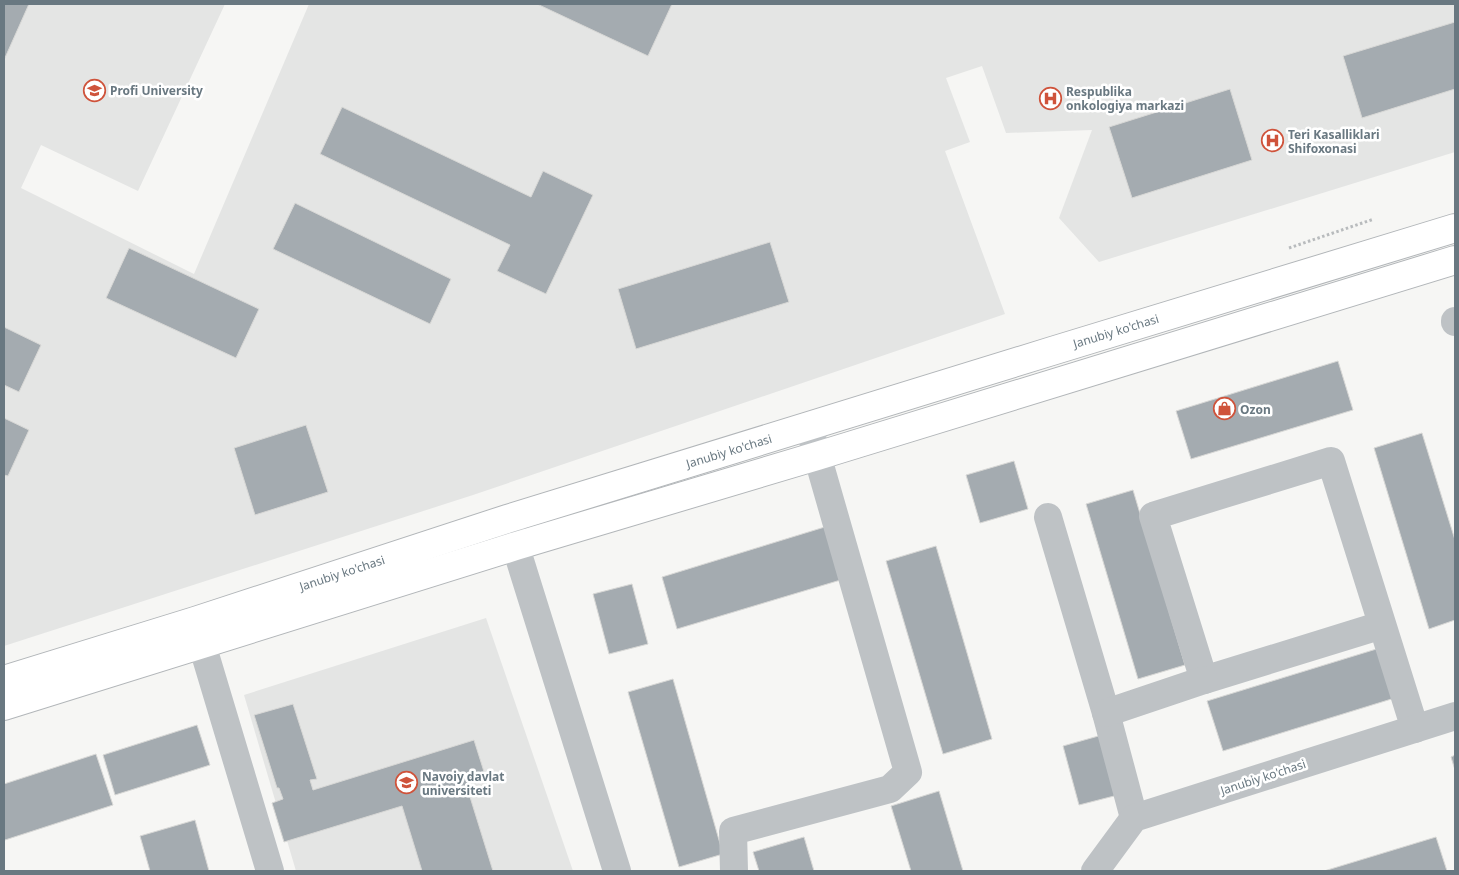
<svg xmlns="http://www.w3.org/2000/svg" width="1459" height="875" font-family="'Noto Sans',sans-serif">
<rect width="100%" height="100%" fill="#f6f6f4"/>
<!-- built -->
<g fill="#e4e5e4">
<polygon points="4,4 225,4 138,191 41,145 21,188 194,274 309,4 1455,4 1455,152 1099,262 1059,218 1092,130 1006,133 982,66 946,78 970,142 945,151 1005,314 473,495 4,646"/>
<polygon points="486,618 573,871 296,871 244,695"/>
</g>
<!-- building -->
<g fill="#a4abb0" stroke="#d8d8d6">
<polygon points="4,4 29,4 4,60"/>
<polygon points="537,4 672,4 648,56"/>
<polygon points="1455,22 1455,89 1362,118 1343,56"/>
<polygon points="1230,89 1252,160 1132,198 1109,127"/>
<polygon points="342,107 531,197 543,171 593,195 546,294 497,271 510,245 320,154"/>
<polygon points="295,203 451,279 430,324 273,249"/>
<polygon points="770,242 789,302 636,349 618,289"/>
<polygon points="129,248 259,309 236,358 106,298"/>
<polygon points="4,327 41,345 19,392 4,385"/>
<polygon points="1338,361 1353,410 1191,459 1176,411"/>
<polygon points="4,418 29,430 8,476 4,475"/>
<polygon points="306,425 328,492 255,515 234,448"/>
<polygon points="1422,433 1455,540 1455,620 1429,629 1374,448"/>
<polygon points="1014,461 1028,509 980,523 966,475"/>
<polygon points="1133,490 1185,665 1138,679 1086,504"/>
<polygon points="828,526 844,579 677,629 662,577"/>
<polygon points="936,546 992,739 943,754 886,561"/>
<polygon points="632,584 648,644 609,654 593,594"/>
<polygon points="1383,647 1398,697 1223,751 1207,701"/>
<polygon points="673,679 723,854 679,867 628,692"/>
<polygon points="293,704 317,779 310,780 313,790 474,740 486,778 466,784 493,871 422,871 402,806 284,842 272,803 283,799 279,788 277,788 254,715"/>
<polygon points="197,725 210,765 115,795 103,755"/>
<polygon points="1102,735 1118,795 1079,805 1063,746"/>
<polygon points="96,754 113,805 5,840 4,837 4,784"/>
<polygon points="1455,755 1455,770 1451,757"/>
<polygon points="939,791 963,871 911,871 891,806"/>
<polygon points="195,820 209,871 150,871 140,836"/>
<polygon points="804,837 814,871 759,871 753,852"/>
<polygon points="1436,837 1447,871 1324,871"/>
</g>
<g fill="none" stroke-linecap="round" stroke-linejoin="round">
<defs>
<g id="major">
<polyline points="4,680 195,621 507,519 1052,351 1455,228"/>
<polyline points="4,706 516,546 817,456 1455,260"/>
</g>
</defs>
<!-- major casing -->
<use href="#major" stroke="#b2b6b9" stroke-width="30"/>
<!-- path -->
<polyline stroke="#b8bbbd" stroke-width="3" stroke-dasharray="2.5 2.5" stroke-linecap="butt" points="1289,248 1374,219"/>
<!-- minor -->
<g stroke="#bec2c5" stroke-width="28">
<polyline points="1455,321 1455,322"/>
<polyline points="1048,517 1106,713 1134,818"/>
<polyline points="507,519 617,871"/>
<polyline points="195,621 270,871"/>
<polyline points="1382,625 1204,680 1153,516 1331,461 1415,729"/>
<polyline points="1106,713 1204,680"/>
<polyline points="734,871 733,831 890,789 908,772 809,427"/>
<polyline points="1095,871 1134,818 1455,716"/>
</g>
<!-- major -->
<use href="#major" stroke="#fff" stroke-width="28"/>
</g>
<!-- icons -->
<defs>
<symbol id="university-ring" viewBox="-11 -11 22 22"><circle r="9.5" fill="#fff" stroke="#cf533b" stroke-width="1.5"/><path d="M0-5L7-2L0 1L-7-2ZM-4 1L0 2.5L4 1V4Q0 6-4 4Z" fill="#cf533b"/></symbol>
<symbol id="hospital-ring" viewBox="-11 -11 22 22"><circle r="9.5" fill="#fff" stroke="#cf533b" stroke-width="1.5"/><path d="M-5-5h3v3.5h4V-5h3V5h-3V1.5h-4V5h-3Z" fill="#cf533b"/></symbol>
<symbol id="shop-ring" viewBox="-11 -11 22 22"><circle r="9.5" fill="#fff" stroke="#cf533b" stroke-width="1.5"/><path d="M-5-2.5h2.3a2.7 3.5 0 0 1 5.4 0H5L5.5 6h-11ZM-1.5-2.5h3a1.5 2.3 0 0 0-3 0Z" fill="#cf533b"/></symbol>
</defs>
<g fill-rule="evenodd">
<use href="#university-ring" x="82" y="78" width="25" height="25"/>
<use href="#hospital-ring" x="1038" y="86" width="25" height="25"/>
<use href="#hospital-ring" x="1260" y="128" width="25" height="25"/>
<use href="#shop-ring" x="1212" y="396" width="25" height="25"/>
<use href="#university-ring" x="394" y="770" width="25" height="25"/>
</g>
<g text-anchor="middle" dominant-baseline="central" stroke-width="5" stroke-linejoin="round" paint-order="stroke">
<!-- poi labels -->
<g font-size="12" font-weight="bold" fill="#697881" stroke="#fff" text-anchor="start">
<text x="110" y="90">Profi University</text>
<text x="1066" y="91">Respublika<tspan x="1066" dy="14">onkologiya markazi</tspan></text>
<text x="1288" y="134">Teri Kasalliklari<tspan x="1288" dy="14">Shifoxonasi</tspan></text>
<text x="1240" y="409">Ozon</text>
<text x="422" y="776">Navoiy davlat<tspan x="422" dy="14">universiteti</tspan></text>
</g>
<!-- street labels -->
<g font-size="12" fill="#697881" stroke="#fff">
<text transform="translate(1116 331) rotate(-17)">Janubiy ko'chasi</text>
<text transform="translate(729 451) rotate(-17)">Janubiy ko'chasi</text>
<text transform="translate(342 573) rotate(-18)">Janubiy ko'chasi</text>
<text transform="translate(1263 777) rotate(-18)">Janubiy ko'chasi</text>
</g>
</g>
<!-- border -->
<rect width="1459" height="875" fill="none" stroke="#697881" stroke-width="10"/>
</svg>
